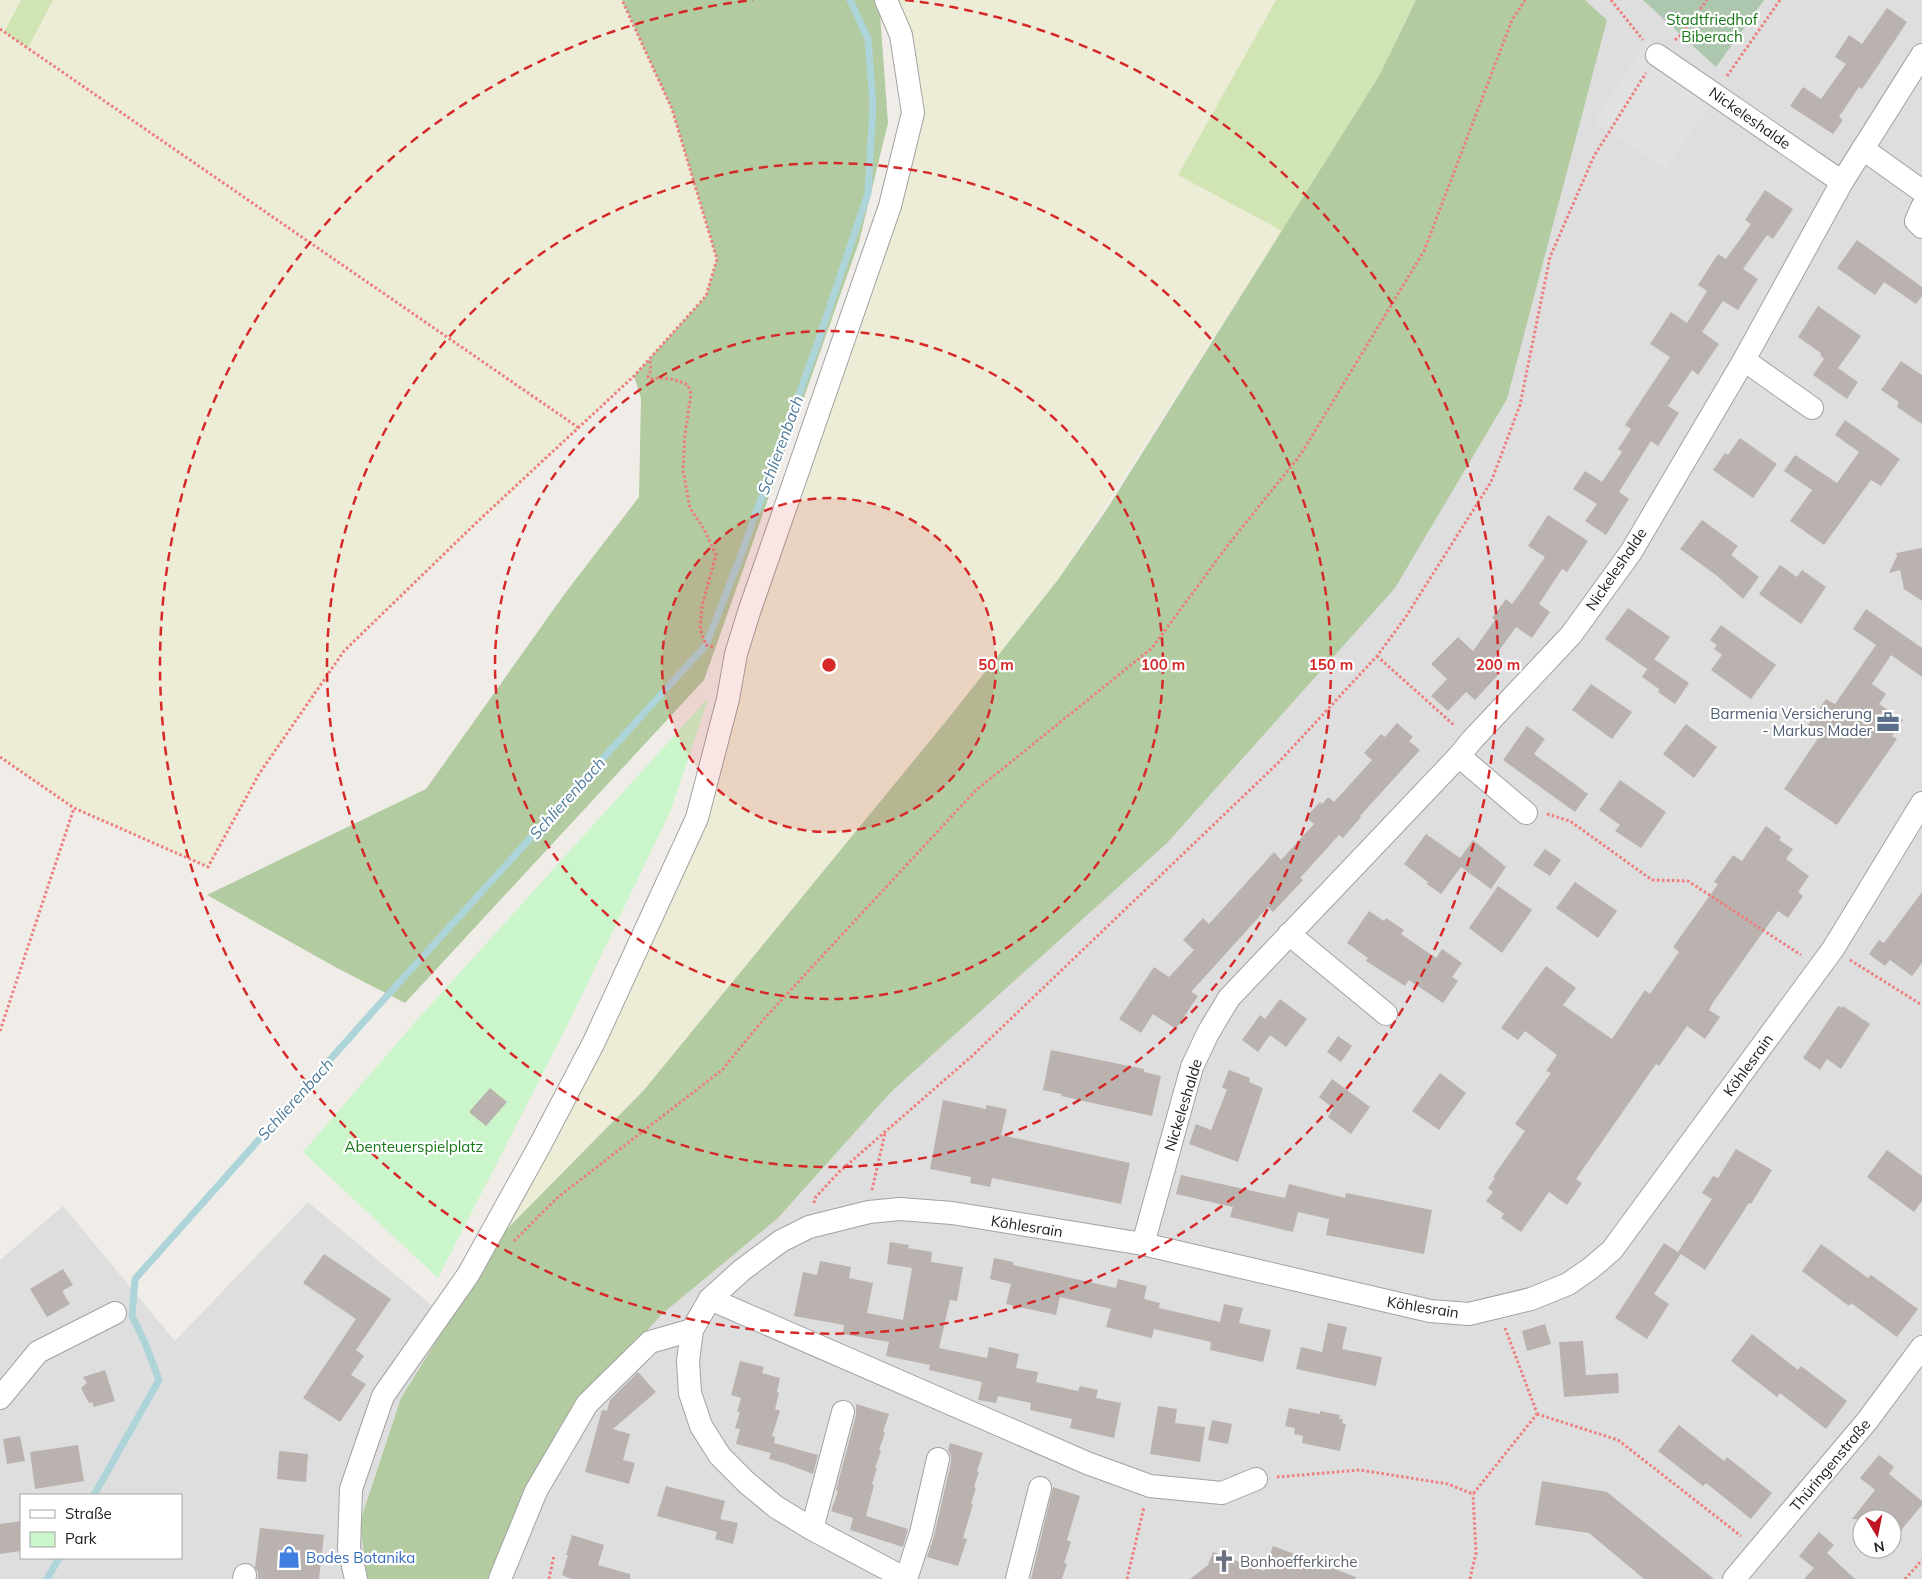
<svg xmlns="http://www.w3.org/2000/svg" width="1922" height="1579" font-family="Mulish,sans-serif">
<rect width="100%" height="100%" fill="#f0ede8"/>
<!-- residential -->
<path fill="#dfdede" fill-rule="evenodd" d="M1585,0H1922V1579H0V1260L63,1206L175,1341L308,1202L434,1307L778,1218L891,1092L1607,20ZM21,1495H181V1558H21ZM1862,1519H1892V1549H1862Z"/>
<!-- farmland -->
<g fill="#edecd6">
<polygon points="0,0 21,0 4,32 28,48 53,0 622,0 672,109 717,259 706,296 650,361 344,651 259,774 208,867 74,808 0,757"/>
<polygon points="886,0 1276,0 1178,175 1282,231 1057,581 947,720 644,1090 504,1232 697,818 913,113"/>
</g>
<!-- grass -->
<g fill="#d1e5b4">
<polygon points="21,0 53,0 28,48 4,32"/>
<polygon points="1276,0 1416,0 1379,76 1282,231 1178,175"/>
</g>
<!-- forest -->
<g fill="#b2cba1">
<polygon points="622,0 879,0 888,123 859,242 704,680 405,1003 337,968 207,895 426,789 566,592 639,497 641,398 634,376 706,296 717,259 672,109"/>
<polygon points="1416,0 1585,0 1607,20 1507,399 1395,588 1167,843 891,1092 778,1218 662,1314 575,1411 492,1579 367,1579 360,1522 401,1398 504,1232 644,1090 947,720 1057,581 1107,509 1379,76"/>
</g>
<!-- cemetery -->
<polygon fill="#acc7ad" points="1643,0 1764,0 1716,67"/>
<!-- park -->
<polygon fill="#cbf5cb" points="709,697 670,812 568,1024 438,1278 303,1152 417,1020"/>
<!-- parking -->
<polygon fill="#e1e1e1" points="1647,39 1721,90 1666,169 1594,122"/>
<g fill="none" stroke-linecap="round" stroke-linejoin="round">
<!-- stream -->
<g stroke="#add4d9" stroke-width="7">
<polyline points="94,1495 159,1380 145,1343 132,1316 135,1279 376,1008 706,645 738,563 818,342 868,193 873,105 868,39 850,0"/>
<polyline points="47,1579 59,1558"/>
</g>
</g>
<!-- building -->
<g fill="#bab2ae">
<polygon points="1887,8 1907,22 1869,79 1862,89 1859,87 1839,117 1843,120 1833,134 1790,106 1803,87 1821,99 1846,64 1835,57 1849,35 1862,44"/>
<polygon points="1765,190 1793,209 1773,239 1767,235 1743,269 1758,279 1738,310 1723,301 1702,332 1719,344 1698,375 1692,370 1668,406 1679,413 1658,446 1651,441 1619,492 1629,499 1606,535 1585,521 1597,504 1573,489 1585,471 1602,482 1622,452 1618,449 1631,429 1625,425 1670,357 1650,344 1671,312 1687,323 1707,291 1698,285 1718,254 1726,259 1751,224 1745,220"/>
<polygon points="1857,240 1922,287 1922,296 1916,304 1884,282 1875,295 1837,268"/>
<polygon points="1818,306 1861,336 1838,368 1858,382 1847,399 1813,375 1824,359 1820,355 1821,353 1798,337"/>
<polygon points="1901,361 1922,375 1922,424 1897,407 1899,402 1881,390"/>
<polygon points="1845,420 1900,459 1881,486 1871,480 1824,545 1790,521 1812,490 1784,471 1795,455 1837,483 1859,452 1835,435"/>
<polygon points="1740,438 1777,464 1753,498 1713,470 1725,453 1728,455"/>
<polygon points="1548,515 1588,541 1567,572 1562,569 1539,604 1550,612 1532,638 1516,627 1488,666 1498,675 1475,700 1466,692 1448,711 1431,696 1447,679 1431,664 1458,637 1473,651 1495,620 1492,618 1506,599 1512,604 1521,592 1545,557 1528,546"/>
<polygon points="1702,520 1738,546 1731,555 1759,577 1743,599 1716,575 1680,549"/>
<polygon points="1922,548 1922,601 1904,589 1900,570 1889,573 1897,556 1896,553"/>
<polygon points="1780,565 1797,577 1802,570 1826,587 1801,624 1759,594"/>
<polygon points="1628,608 1670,637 1647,669 1605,639"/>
<polygon points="1866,609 1922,648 1922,677 1891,655 1872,684 1886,694 1879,704 1903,720 1892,736 1897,739 1837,825 1784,789 1821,734 1808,725 1826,699 1835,704 1876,645 1853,629"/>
<polygon points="1721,625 1776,665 1751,699 1711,670 1722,655 1714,649 1717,645 1710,640"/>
<polygon points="1654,659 1689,683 1675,704 1658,692 1659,689 1642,677"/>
<polygon points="1591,684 1632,712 1612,739 1572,710"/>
<polygon points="1397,723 1413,737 1409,741 1420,750 1360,816 1361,817 1343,838 1339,835 1300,878 1303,880 1273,912 1268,907 1191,992 1198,996 1176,1029 1153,1014 1141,1033 1119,1019 1154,967 1169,977 1194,950 1183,940 1203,918 1209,924 1274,852 1281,860 1314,824 1306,817 1320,802 1322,804 1328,797 1334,802 1372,760 1364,753 1381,734 1385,737"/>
<polygon points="1686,724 1717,747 1694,778 1663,754"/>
<polygon points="1527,726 1545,739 1534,754 1588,794 1575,812 1503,760"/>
<polygon points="1620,780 1666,812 1641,848 1615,831 1620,825 1599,810"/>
<polygon points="1766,826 1781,837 1779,840 1793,849 1786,859 1809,876 1798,892 1803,896 1788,918 1778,911 1712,1004 1709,1010 1720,1017 1705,1039 1687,1026 1659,1066 1656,1064 1576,1179 1582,1183 1567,1205 1549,1192 1521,1232 1501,1218 1504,1214 1486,1201 1493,1192 1488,1188 1495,1178 1493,1177 1525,1131 1515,1124 1551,1073 1546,1071 1557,1055 1525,1031 1518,1040 1501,1028 1546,966 1576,988 1563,1005 1612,1039 1645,990 1650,994 1679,952 1673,947 1718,884 1714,882 1733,855 1742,861"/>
<polygon points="1426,834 1460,858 1473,840 1506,867 1491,889 1461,867 1441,894 1427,884 1428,882 1404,864"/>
<polygon points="1545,849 1561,860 1550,876 1533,865"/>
<polygon points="1575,882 1617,911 1598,938 1556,908"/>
<polygon points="1498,886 1532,910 1502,953 1469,928"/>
<polygon points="1922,892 1922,963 1912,976 1890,960 1885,966 1869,954 1879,940 1884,943"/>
<polygon points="1369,911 1384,921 1386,918 1404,930 1401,934 1436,958 1442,949 1462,963 1452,977 1458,981 1443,1003 1409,980 1405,986 1366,961 1368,958 1347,943"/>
<polygon points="1280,999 1307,1019 1286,1047 1270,1035 1258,1052 1242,1040 1260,1015 1265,1019"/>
<polygon points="1838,1006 1842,1008 1843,1006 1870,1024 1841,1069 1827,1059 1820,1070 1803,1058"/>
<polygon points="1338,1036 1352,1046 1341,1062 1327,1052"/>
<polygon points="1051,1050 1144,1069 1144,1072 1161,1076 1152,1116 1061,1096 1062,1094 1043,1090"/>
<polygon points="1229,1070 1250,1078 1249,1082 1263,1088 1238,1162 1189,1144 1196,1124 1211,1130 1227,1090 1222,1087"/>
<polygon points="1440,1073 1466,1093 1439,1130 1412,1111"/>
<polygon points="1332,1079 1370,1107 1351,1134 1328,1117 1333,1108 1319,1097"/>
<polygon points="490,1088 507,1102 486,1126 469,1112"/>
<polygon points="943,1100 986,1109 986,1105 1007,1109 1001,1135 1130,1163 1121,1204 992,1178 990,1187 970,1183 971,1177 930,1169"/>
<polygon points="1736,1149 1772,1170 1751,1204 1749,1203 1705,1270 1678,1252 1712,1199 1702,1193 1713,1176 1718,1178"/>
<polygon points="1887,1150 1922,1176 1922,1201 1914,1212 1867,1177"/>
<polygon points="1181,1175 1285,1198 1289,1184 1345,1198 1346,1193 1432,1210 1424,1254 1326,1235 1329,1219 1298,1212 1293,1232 1230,1217 1233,1207 1176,1194"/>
<polygon points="890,1242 909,1245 908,1248 932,1252 931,1262 963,1267 957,1301 950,1300 939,1348 987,1358 989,1347 1019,1354 1016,1368 1038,1372 1036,1382 1078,1391 1080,1386 1098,1390 1096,1398 1121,1403 1114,1438 1070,1428 1072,1419 1030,1410 1031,1403 998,1396 996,1403 978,1400 982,1382 929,1370 930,1365 886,1356 889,1342 843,1334 844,1325 794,1316 803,1272 817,1275 820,1261 851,1267 849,1278 873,1283 867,1313 903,1320 912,1268 887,1264"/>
<polygon points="1664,1243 1681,1254 1654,1294 1669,1304 1647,1339 1615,1318"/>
<polygon points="1821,1244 1868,1278 1871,1275 1918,1309 1897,1337 1851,1303 1849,1306 1802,1271"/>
<polygon points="324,1254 391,1299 356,1350 364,1356 351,1375 366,1384 340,1422 303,1398 356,1319 303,1283"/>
<polygon points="994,1258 1013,1262 1013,1265 1116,1288 1118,1279 1147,1286 1144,1299 1160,1303 1159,1308 1220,1322 1224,1304 1243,1308 1239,1323 1271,1330 1263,1362 1210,1350 1211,1342 1154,1329 1152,1338 1106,1327 1111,1309 1060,1297 1056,1315 1006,1304 1011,1284 990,1279"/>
<polygon points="63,1269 73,1285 62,1291 70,1304 47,1317 30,1289"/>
<polygon points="1328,1323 1347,1327 1342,1349 1382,1357 1376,1386 1296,1369 1301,1347 1322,1352"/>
<polygon points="1545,1324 1551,1344 1527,1351 1522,1331"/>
<polygon points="1752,1334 1798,1370 1801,1366 1847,1401 1826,1429 1780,1393 1777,1397 1731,1361"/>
<polygon points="1583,1341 1586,1375 1618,1373 1619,1393 1564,1397 1559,1342"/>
<polygon points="740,1361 764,1367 762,1373 780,1378 777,1392 779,1393 775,1409 780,1411 772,1436 775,1437 774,1443 818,1455 813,1474 787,1464 769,1459 771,1453 736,1444 740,1429 735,1428 740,1412 737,1412 741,1398 731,1395"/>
<polygon points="105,1370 115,1401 94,1407 92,1402 89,1403 81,1388 87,1383 83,1377"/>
<polygon points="638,1372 656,1392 613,1429 630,1434 623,1460 635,1463 629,1484 585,1472 602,1410 607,1411 610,1400"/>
<polygon points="856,1404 889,1414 883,1432 885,1433 879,1450 881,1451 875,1468 877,1468 872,1484 874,1485 866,1516 908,1529 903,1547 850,1530 853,1518 831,1511 838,1491 836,1490 856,1415"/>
<polygon points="1158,1406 1177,1409 1175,1423 1205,1427 1200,1462 1150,1454"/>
<polygon points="1289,1408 1320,1414 1320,1411 1340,1415 1339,1419 1343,1419 1342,1423 1346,1424 1340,1451 1302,1443 1303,1436 1294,1434 1295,1428 1285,1426"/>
<polygon points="1212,1420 1232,1424 1228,1444 1208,1440"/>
<polygon points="1679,1425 1724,1461 1727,1457 1772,1493 1751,1519 1706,1483 1703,1486 1658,1451"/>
<polygon points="20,1436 25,1461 7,1464 3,1439"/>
<polygon points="950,1443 983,1453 977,1471 979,1472 974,1487 976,1488 971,1504 973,1504 963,1538 967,1539 958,1566 927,1557 934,1536 951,1462 951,1456 948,1450"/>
<polygon points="78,1445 84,1481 35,1489 30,1452"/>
<polygon points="279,1451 308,1454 306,1482 277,1479"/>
<polygon points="1879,1455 1894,1467 1889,1474 1922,1501 1922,1505 1892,1541 1892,1519 1852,1519 1875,1490 1860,1478"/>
<polygon points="1542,1481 1607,1492 1714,1579 1644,1579 1589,1533 1535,1525"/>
<polygon points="666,1486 725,1501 719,1524 720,1519 738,1523 733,1544 715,1539 717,1532 657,1516"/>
<polygon points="1053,1487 1080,1496 1067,1540 1071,1542 1064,1563 1067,1564 1062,1579 1031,1579"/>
<polygon points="21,1521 21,1551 0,1554 0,1524"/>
<polygon points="260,1528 324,1535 319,1579 258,1579 258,1572 255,1568"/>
<polygon points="1819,1532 1834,1545 1827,1553 1855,1579 1804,1579 1814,1568 1799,1556"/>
<polygon points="572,1535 604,1545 598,1565 630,1574 630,1579 571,1579 562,1575 568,1555 566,1555"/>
<polygon points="1273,1546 1356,1577 1355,1579 1190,1579 1208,1565 1213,1552 1264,1571"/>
</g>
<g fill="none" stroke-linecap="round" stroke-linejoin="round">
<defs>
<g id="minor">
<polyline points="1657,55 1842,182"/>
<polyline points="1863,149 1922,191"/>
<polyline points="1922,207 1916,221 1922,227"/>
<polyline points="1744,360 1812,408"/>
<polyline points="1459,756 1526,813"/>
<polyline points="1289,934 1386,1014"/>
<polyline points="1143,1244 1192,1067 1208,1033 1229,998 1459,756 1472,740 1571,635 1631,552 1744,360 1842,182 1922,55"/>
<polyline points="710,1299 1087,1463 1150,1486 1222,1493 1256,1479"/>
<polyline points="0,1398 38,1352 115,1313"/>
<polyline points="812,1529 843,1412"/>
<polyline points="244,1579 245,1575"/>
<polyline points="356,1579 349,1548 351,1489 383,1396 468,1275 539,1147 594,1042 697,818 728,699 736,654 749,612 890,206 913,113 901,35 886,0"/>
<polyline points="500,1579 536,1491 587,1404 650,1342 692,1330"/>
<polyline points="906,1579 812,1529 776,1507 747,1483 720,1456 701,1426 690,1393 688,1361 692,1330 710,1299 742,1270 781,1241 809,1227 869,1212 900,1209 952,1213 1143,1244 1430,1311 1469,1314 1531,1299 1568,1284 1591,1268 1612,1250 1833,949 1922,803"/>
<polyline points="906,1579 921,1533 938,1459"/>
<polyline points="1017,1579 1040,1488"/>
<polyline points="1734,1579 1867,1421 1922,1347"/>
</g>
</defs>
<!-- minor casing -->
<use href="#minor" stroke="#a2a2a2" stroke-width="24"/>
<!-- path -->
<g stroke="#ed7e7d" stroke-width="3" stroke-dasharray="2.5 2.5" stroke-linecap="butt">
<polyline points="1611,0 1643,40"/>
<polyline points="0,29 579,428"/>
<polyline points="1675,40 1681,35 1707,0"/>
<polyline points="1727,76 1780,0"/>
<path d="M650,361L651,370L648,377L650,379C665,377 675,379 688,385L691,394L685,434L683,470L690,508L704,529L716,555L702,606L700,629L706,645L714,647"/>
<polyline points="1377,656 1455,726"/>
<polyline points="0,757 74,808 208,867 259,774 344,651 477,522 634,376 706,296 717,259 672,109 622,0"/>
<polyline points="1547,814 1570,821 1652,880 1688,881 1801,955"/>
<polyline points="1850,960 1922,1005"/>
<polyline points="0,1031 74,808"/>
<polyline points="872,1190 885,1133"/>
<polyline points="814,1203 815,1198 839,1172 972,1056 1278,763 1377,656 1405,618 1491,482 1520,405 1550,257 1594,156 1646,73"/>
<polyline points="514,1241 557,1198 722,1070 763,1020 975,791 1152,648 1228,545 1301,454 1424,251 1512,20 1525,0"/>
<polyline points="1505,1328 1537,1413"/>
<polyline points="1537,1414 1618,1440 1741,1536"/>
<polyline points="1277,1477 1360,1470 1448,1484 1473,1494 1537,1414"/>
<polyline points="549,1579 554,1555"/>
<polyline points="1127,1579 1144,1507"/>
<polyline points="1470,1579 1476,1553 1473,1494"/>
<polyline points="1905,1579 1922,1560"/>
</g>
<!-- minor -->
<use href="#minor" stroke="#fff" stroke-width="22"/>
</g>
<!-- distance rings -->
<circle cx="829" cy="665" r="167" fill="#d62828" fill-opacity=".12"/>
<g fill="none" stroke="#d62828" stroke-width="2.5" stroke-dasharray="9 6">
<circle cx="829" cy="665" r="167"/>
<circle cx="829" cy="665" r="334"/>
<circle cx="829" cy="665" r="502"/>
<path d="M905 0A669 669 0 1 1 753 0"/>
</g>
<!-- icons -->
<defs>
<symbol id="office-bare" viewBox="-9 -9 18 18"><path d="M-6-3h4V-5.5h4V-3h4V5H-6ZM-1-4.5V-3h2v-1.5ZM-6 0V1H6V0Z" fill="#5c6f8a" stroke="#fff" stroke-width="2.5" paint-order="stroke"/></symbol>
<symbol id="shop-bare" viewBox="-9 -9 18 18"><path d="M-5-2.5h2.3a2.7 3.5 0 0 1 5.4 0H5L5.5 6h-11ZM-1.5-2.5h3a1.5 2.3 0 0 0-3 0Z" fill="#3f7fe0" stroke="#fff" stroke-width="2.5" paint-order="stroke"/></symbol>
<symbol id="church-bare" viewBox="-9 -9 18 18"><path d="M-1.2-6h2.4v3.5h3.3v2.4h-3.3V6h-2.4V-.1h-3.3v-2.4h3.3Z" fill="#6b7280" stroke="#fff" stroke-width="2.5" paint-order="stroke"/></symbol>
</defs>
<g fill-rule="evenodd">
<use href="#office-bare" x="1872" y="706" width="32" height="32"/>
<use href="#shop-bare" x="273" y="1541" width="32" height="32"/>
<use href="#church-bare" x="1208" y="1545" width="32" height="32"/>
</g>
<g text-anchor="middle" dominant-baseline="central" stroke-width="4.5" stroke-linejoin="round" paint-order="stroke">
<!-- park labels -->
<g font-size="15" fill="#187717" stroke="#fff">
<text x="1712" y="19">Stadtfriedhof<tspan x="1712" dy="17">Biberach</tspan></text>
<text x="414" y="1146">Abenteuerspielplatz</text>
</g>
<!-- street labels -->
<g font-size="15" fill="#212121" stroke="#fff">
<text transform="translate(1750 118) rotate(35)">Nickeleshalde</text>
<text transform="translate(1616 569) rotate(-56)">Nickeleshalde</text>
<text transform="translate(1748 1065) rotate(-54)">Köhlesrain</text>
<text transform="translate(1183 1105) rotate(-73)">Nickeleshalde</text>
<text transform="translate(1027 1226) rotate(9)">Köhlesrain</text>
<text transform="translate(1423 1307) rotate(9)">Köhlesrain</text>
<text transform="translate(1830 1465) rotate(-50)">Thüringenstraße</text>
</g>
<!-- service labels -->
<g font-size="15" fill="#4e5e75" stroke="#fff" text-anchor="end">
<text x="1872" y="713">Barmenia Versicherung<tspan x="1872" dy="17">- Markus Mader</tspan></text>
</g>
<!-- shop labels -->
<g font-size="15" fill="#366cbe" stroke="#fff" text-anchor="start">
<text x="306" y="1557">Bodes Botanika</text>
</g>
<!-- worship labels -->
<g font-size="15" fill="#5b616d" stroke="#fff" text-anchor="start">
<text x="1240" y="1561">Bonhoefferkirche</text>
</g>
<!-- water labels -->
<g font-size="16" font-style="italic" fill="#4e7b99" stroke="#fff">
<text transform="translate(780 445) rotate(-70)">Schlierenbach</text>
<text transform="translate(567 798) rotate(-48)">Schlierenbach</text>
<text transform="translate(295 1099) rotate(-48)">Schlierenbach</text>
</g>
</g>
<circle cx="829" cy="665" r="8" fill="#d62828" stroke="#fff" stroke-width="2.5"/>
<g font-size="15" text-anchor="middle" font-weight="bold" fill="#d62828" stroke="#fff" stroke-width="4.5" stroke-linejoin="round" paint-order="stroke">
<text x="996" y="670">50 m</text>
<text x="1163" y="670">100 m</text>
<text x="1331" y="670">150 m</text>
<text x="1498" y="670">200 m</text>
</g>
<!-- legend -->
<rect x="20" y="1494" width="162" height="65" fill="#ffffff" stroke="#a6a6a6"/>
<rect x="30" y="1510" width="25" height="8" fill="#ffffff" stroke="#a6a6a6"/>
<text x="65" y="1519" font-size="15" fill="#212121">Straße</text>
<rect x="30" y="1532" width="25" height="15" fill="#cbf5cb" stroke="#a6a6a6"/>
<text x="65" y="1544" font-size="15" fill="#212121">Park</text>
<!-- north arrow -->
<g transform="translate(1877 1534) rotate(170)"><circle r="24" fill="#ffffff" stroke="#a6a6a6"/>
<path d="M0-4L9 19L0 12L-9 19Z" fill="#be1424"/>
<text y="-8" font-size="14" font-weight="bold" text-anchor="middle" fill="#212121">N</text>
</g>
</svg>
